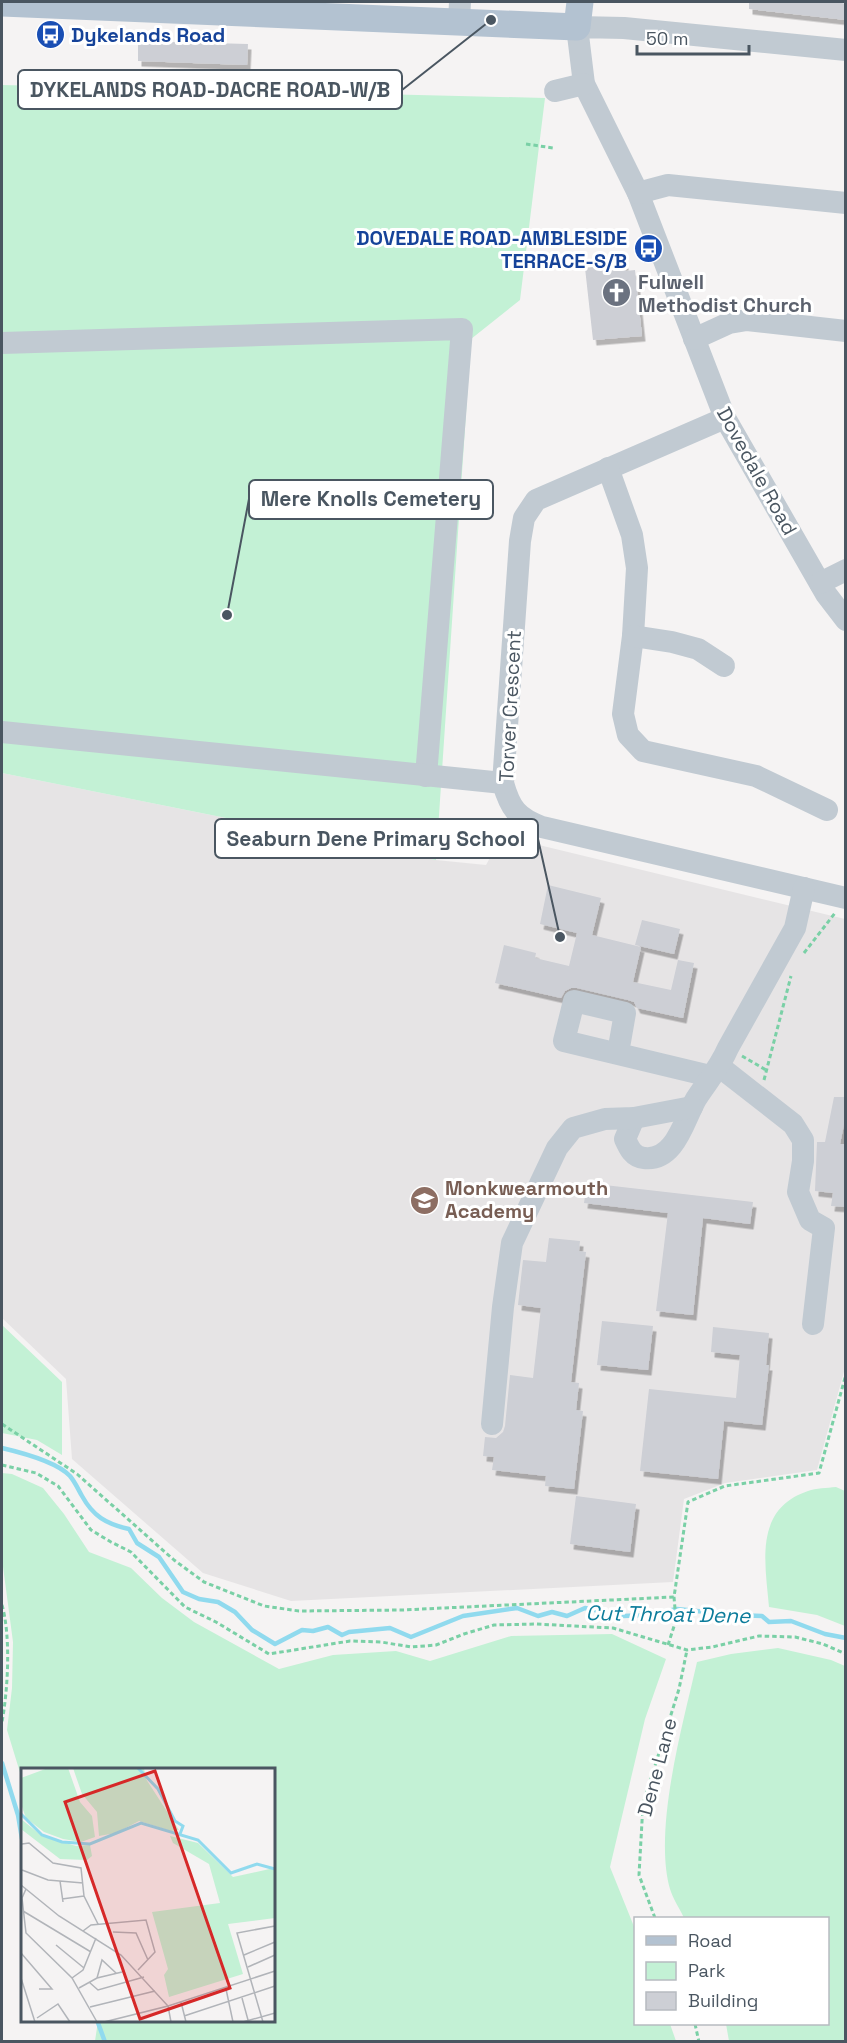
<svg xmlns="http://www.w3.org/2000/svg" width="847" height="2043" font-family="'Space Grotesk',sans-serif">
<defs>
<filter id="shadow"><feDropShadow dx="3.5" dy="5.5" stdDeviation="0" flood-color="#0004"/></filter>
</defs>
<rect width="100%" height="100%" fill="#f5f3f3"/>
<!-- education -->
<polygon fill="#e6e4e5" points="2,773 436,860 486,865 502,836 845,919 845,1368 817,1470 725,1483 684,1499 673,1582 291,1601 203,1573 72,1459 66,1379 2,1318"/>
<!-- green -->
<g fill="#c3f1d5">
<polygon points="2,85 545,98 520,300 471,339 436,860 2,773"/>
<polygon points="2,1325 62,1382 62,1455 37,1440 2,1433"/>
<polygon points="2,1473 12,1474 43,1488 64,1514 89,1552 131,1568 162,1598 194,1622 279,1669 333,1655 396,1651 430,1661 511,1636 612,1634 666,1659 645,1719 610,1867 635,1929 636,2024 670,2024 676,2041 95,2041 98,2021 273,2020 273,1770 22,1770 22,1779 7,1730 12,1688 13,1642 2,1559"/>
<path d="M836,1487L845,1491V1626L817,1615L769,1607C765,1562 754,1509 808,1491C816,1488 827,1488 836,1487Z"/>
<path d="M778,1648L831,1660L845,1666V2041H729L726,2024H828V1918H684C680,1909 673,1899 670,1889C653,1829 683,1724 697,1662L731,1654Z"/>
</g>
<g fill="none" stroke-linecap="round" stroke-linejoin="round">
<!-- stream -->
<g stroke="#90daee" stroke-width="4.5">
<path d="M2,1448C19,1452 57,1462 70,1476C75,1482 78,1489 82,1496C93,1516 106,1524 129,1529L137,1543L159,1557L183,1592L199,1599L218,1602L235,1612L252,1630L275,1644L302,1630L313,1631L328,1627L342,1635L349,1632L390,1628L411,1637L463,1616L517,1608L538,1616L552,1612L567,1616L585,1608L623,1616L647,1615L677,1609L736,1615L762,1616L769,1622L791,1621L825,1634L846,1638"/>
<polyline points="2,1763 18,1815 22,1839"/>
<polyline points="97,2020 105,2042"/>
</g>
</g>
<!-- building -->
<g fill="#cdcfd5" filter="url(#shadow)">
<polygon points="749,2 838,2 846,4 846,20 749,9"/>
<polygon points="138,41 248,44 247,65 138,61"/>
<polygon points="625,263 626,271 635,270 642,336 593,340 585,268"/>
<polygon points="548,885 601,898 592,935 641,947 633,982 671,990 678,960 694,963 683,1018 637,1008 634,1002 628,1000 577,988 571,988 565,991 561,998 495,983 504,945 536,953 535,958 569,966 577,933 540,924"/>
<polygon points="642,920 680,929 674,954 635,945"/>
<polygon points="834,1097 846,1097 846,1115 840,1144 846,1144 846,1207 831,1206 833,1193 815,1191 817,1142 825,1142"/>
<polygon points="587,1183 753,1202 750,1224 703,1218 693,1315 656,1311 668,1213 584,1203"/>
<polygon points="549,1238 580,1241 579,1251 586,1252 571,1382 579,1383 576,1410 583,1411 574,1489 545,1486 546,1476 492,1470 494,1457 483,1456 485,1437 496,1438 503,1432 505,1426 510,1375 533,1378 541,1308 518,1305 523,1260 546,1262"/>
<polygon points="602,1321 653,1326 648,1370 597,1365"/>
<polygon points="713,1327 769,1333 766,1365 769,1365 762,1425 724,1421 718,1479 640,1471 649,1389 736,1398 740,1355 711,1352"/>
<polygon points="576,1496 636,1504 630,1552 570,1544"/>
</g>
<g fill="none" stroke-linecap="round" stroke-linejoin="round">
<!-- path -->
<g stroke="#7ad0a6" stroke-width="3" stroke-dasharray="4.5 3" stroke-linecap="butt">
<polyline points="526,144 553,148"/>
<polyline points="804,953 835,913"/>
<polyline points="742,1056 766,1070"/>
<polyline points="764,1080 791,976"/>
<polyline points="2,1424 77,1474 174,1560 204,1582 264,1606 299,1611 402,1610 674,1597"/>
<polyline points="2,1465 36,1473 58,1486 91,1530 111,1542 131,1552 185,1607 216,1622 269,1654 350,1641 381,1642 411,1647 436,1645 464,1634 494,1625 535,1624 613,1628 687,1650 712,1647 759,1636 795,1637 823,1644 846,1654"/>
<path d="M2,1605C11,1637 8,1689 2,1722"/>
<polyline points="668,1645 676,1620 674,1597 688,1502 725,1486 819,1473 846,1374"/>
<polyline points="655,1918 639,1875 643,1804 679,1689 687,1650"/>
<polyline points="695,2024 699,2042"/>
</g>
<!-- minor -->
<g stroke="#c1cad2" stroke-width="22">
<polyline points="459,21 460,2"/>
<polyline points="846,50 624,28 577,27 584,84 638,193 725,418 826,594 846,620"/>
<polyline points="555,91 584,84"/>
<polyline points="638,193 668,185 846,203"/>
<polyline points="694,339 729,323 747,320 846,331"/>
<polyline points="2,343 462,329 426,776"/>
<path d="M725,418L536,500L524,518L520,541L503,783C510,808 517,818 542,827L846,898"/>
<polyline points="608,468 632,535 637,568 633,636 623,714 628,735 643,751 756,776 827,810"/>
<polyline points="820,583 846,570"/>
<polyline points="633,636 672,642 698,649 724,666"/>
<polyline points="2,732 503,783"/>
<polyline points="618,1053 625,1013 574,1001 564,1041 710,1076"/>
<polyline points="720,1067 793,1124 803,1140 803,1161 798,1192 810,1220 824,1228 813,1324"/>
<path d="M634,1118L625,1139C629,1148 633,1157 644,1158C675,1162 684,1120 696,1099C707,1082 720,1067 728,1048L795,928L804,888"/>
<polyline points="492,1424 503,1307 512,1243 557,1148 573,1128 605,1119 634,1118 692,1107"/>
</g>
<!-- major -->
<polyline stroke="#b3c2d1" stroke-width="27" points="2,3 577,27 580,2"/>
</g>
<!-- icons -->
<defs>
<symbol id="bus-disc" viewBox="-11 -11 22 22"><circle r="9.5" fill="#1a4fb4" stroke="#fff"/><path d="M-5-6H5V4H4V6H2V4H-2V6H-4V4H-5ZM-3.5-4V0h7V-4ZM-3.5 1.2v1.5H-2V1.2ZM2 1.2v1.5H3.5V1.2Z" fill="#fff"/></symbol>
<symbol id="church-disc" viewBox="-11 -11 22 22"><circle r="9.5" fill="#6b7280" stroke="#fff"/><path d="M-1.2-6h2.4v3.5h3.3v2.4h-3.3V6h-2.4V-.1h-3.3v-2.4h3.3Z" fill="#fff"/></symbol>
<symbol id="school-disc" viewBox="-11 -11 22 22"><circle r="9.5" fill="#8d6e63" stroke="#fff"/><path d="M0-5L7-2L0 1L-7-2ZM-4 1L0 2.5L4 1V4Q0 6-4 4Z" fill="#fff"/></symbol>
</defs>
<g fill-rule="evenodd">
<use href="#bus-disc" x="34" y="18" width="33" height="33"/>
<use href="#bus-disc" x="632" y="232" width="33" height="33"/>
<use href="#church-disc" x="600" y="276" width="33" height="33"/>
<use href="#school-disc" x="408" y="1184" width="33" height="33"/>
</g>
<g text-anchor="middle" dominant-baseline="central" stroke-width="6" stroke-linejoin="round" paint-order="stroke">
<!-- transit labels -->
<g font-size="20" font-weight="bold" fill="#164399" stroke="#fff" text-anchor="start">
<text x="71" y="35">Dykelands Road</text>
<text x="627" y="238" text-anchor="end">DOVEDALE ROAD-AMBLESIDE<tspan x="627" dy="23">TERRACE-S/B</tspan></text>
</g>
<!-- worship labels -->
<g font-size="20" font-weight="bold" fill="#5b616d" stroke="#fff" text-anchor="start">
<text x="638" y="282">Fulwell<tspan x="638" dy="23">Methodist Church</tspan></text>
</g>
<!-- street labels -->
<g font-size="20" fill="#4a5661" stroke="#fff">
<text transform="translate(757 471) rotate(61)">Dovedale Road</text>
<text transform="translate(510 706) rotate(-87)">Torver Crescent</text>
<text transform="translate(657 1767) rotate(-75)">Dene Lane</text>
</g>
<!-- education labels -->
<g font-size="20" font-weight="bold" fill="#785e54" stroke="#fff" text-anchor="start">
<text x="445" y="1188">Monkwearmouth<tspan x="445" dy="23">Academy</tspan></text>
</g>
<!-- water labels -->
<g font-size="21" font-style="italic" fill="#0c7c9b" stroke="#fff">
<text transform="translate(668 1614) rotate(1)">Cut Throat Dene</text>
</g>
</g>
<!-- overview -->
<g transform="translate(21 1768)">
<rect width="254" height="254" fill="#f5f3f3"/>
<path d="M27,0H47L59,34L71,48L74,69L60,74L42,71L23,64L5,50L0,36V10ZM52,0H123L125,11L158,62L150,63L118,53L95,65L78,68L76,44L61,26ZM0,51L21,68L55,78L69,77L71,88L66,92L39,91L0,61ZM149,68L177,75L212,109L253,100L254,150L207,156L222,206L148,229L143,207L147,201L131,144L199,135L188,96L152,75Z" fill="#c3f1d5"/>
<path fill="none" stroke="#90daee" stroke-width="3" d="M117,0L137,21L154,53L162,58L159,66M0,46L21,67L41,74L69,76L120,55L177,72L210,105L236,96L254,101"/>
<path fill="none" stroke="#b1b4b9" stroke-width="1.5" d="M0,71V113M1,76L8,75L32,95L60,100L63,128L77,156M1,102L27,112L62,115M39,113L42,134M0,117L38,148L100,187L147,238L83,254M5,121L1,130L5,165L51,210L76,254M41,131L63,128M2,143L70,184M62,163L70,157L125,152L134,184L117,202M92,164L115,165L127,192M35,177L63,200M0,185L31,221H18M223,187L254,174M227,199L254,187M0,210L14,254M51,210L62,202L75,170M76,210L81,192L95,205M68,214L77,222L123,209M58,220L76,210L101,204M205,221L212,254M221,230L227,252M160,234L165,254M69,239L134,223M163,248L254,218M16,250L37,236L49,254M150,254L147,238L254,203M222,254L254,245M242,254L216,165L254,158"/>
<path fill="#d62828" fill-opacity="0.15" stroke="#d62828" stroke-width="3" d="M134,3L209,220L119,251L44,34Z"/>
<rect width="254" height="254" fill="none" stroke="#4a5661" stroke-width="3"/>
</g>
<!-- callouts -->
<path fill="none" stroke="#4a5661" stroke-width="2" d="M491 20L402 90M227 615L249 499M560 937L538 839"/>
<g fill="#4a5661" stroke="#fff" stroke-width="2">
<circle cx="491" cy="20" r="6"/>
<circle cx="227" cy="615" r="6"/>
<circle cx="560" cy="937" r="6"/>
</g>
<g fill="#fff" stroke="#4a5661" stroke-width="2">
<rect x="18" y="70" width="384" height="39" rx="6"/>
<rect x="249" y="480" width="244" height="39" rx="6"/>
<rect x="215" y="819" width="323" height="39" rx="6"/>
</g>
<g font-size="21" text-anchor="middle" font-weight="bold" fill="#4a5661">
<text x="210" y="97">DYKELANDS ROAD-DACRE ROAD-W/B</text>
<text x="371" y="506">Mere Knolls Cemetery</text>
<text x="376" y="846">Seaburn Dene Primary School</text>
</g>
<!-- border -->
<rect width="847" height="2043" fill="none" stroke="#4a5661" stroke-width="6"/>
<!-- legend -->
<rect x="634" y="1917" width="195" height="108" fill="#ffffff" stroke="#b7bbc0" stroke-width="1.5"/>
<rect x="646" y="1936" width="30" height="9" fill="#b3c2d1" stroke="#b7bbc0" stroke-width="1.5"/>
<text x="688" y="1947" font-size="18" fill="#4a5661">Road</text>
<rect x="646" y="1962" width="30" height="18" fill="#c3f1d5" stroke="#b7bbc0" stroke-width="1.5"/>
<text x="688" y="1977" font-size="18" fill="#4a5661">Park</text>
<rect x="646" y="1992" width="30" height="18" fill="#cdcfd5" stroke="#b7bbc0" stroke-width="1.5"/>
<text x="688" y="2007" font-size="18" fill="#4a5661">Building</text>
<!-- scale -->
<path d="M637 45v9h112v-9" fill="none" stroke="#4a5661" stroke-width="3"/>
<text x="646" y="45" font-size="18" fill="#4a5661" stroke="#ffffff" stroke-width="4.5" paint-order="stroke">50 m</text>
</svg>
